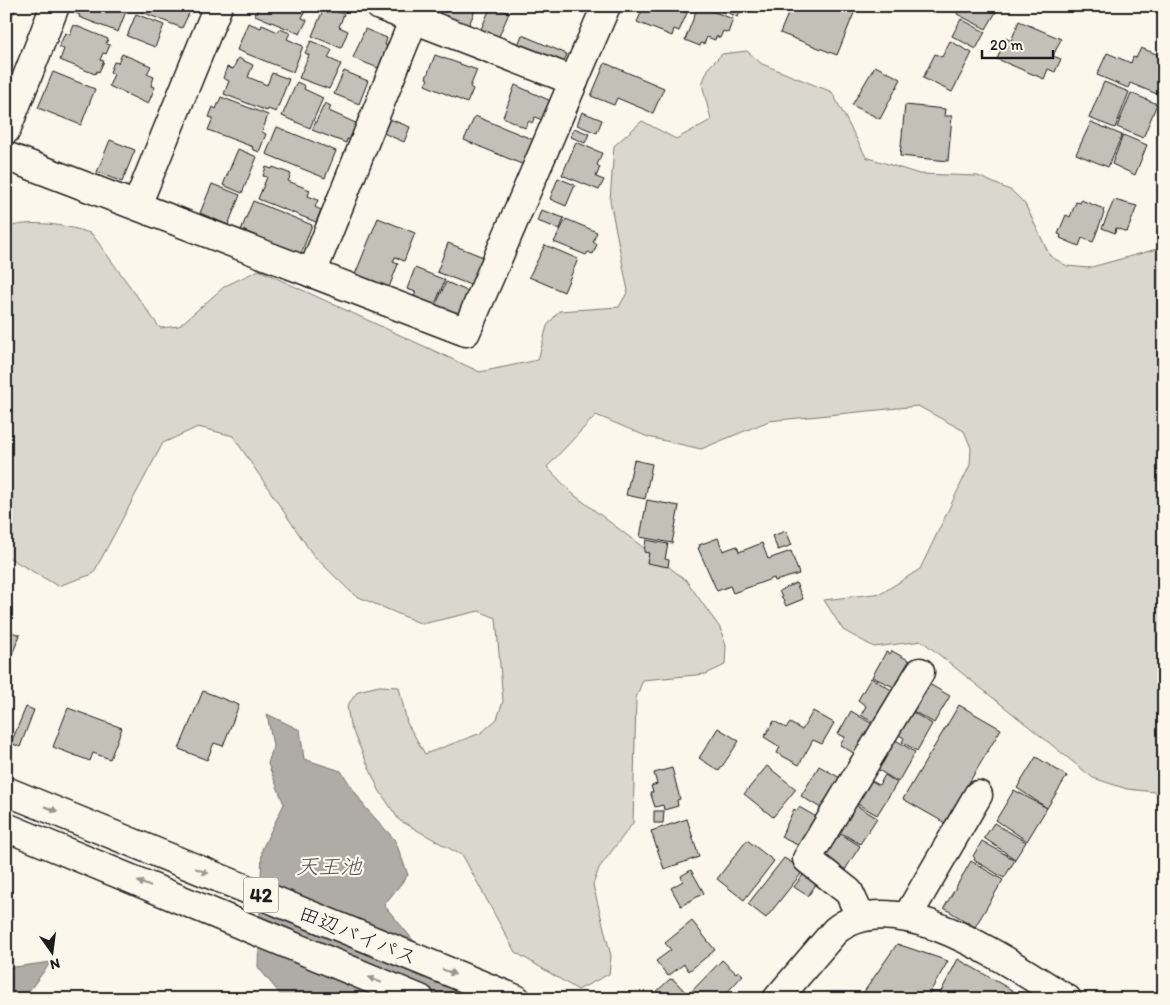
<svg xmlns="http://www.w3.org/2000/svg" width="1170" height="1005" font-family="Itim,'Klee One',sans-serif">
<rect width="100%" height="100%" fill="#fbf7ec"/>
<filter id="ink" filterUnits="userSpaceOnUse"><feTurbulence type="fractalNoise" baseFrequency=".02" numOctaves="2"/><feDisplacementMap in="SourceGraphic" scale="10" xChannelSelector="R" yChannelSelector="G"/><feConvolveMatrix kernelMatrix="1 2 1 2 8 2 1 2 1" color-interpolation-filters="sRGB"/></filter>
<g filter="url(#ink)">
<!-- green -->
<path fill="#dad7ce" stroke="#7b7a75" d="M747,51L762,64L832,92L866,157L919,174L978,176L1012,191L1025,204L1050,256L1067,266L1088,268L1164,247V793L1127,789L1093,778L922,641L874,647L843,630L824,600L882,593L920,569L970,465L971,448L964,431L918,406L769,421L701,449L648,437L596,415L547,467L573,494L686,580L720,628L726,646L725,665L706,674L643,680L636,698L633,823L599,868L593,885L611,956L609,974L578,990L515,952L463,856L399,820L379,790L350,725L347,706L358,691L379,686L399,687L407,723L425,754L481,733L497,719L503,701L496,618L479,611L422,624L354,595L313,555L233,436L198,427L163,443L93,574L58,586L6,556V228C29,219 70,225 92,234L160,328L179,326L225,286L259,270L480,372L538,360L547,326L559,311L619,307L628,291L610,201L614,146L642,121L676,139L711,120L702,84L709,67L722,54Z"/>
<!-- water -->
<g fill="#afaca5" stroke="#74726e">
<polygon points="267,714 300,730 304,759 341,771 365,807 395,840 408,875 384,905 462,999 284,999 258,967 262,849 284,804 268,764 273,746"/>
<polygon points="51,962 23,999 6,999 6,966 7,968"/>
</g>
<!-- building -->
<g fill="#c3c0b8" stroke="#1c1c1c">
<polygon points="6,6 16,6 12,17 6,15"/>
<polygon points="75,6 128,6 118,32 79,17 80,15 73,12"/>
<polygon points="138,6 190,6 192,7 182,28 137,10"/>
<polygon points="259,6 307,6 302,18 307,20 300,34 255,15"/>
<polygon points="443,6 477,6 468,27 439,15"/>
<polygon points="491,6 509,13 497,41 479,34"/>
<polygon points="644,6 669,6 687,13 679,31 674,29 672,36 637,22"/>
<polygon points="698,6 733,19 728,33 723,31 720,38 716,36 715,40 707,37 704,44 701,43 700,46 685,40"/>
<polygon points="712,6 743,6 738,17"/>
<polygon points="789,6 836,6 854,13 837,55 780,33 790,9"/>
<polygon points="961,6 985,6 996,12 986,29 957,14"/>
<polygon points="324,8 344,14 339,27 348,31 341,48 312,36"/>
<polygon points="136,14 164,25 155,47 127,36"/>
<polygon points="961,19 985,32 976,49 952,36"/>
<polygon points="1019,21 1061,39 1053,56 1061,59 1055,72 1048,69 1044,79 997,59 1006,38 1011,41"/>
<polygon points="248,23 261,28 262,25 278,32 280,29 290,33 287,39 303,46 293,72 237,50"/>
<polygon points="74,25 108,39 106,44 110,45 106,54 103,53 100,60 104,61 99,72 97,71 95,74 60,60 64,49 59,47 65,33 70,35"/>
<polygon points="365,29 387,38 385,45 390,47 381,69 353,58"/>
<polygon points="522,35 567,54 561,69 518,45"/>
<polygon points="311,41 332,50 328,58 341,64 329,89 299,78 309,55 305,53"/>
<polygon points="950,41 972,53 952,92 923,78 935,54 942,57"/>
<polygon points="1141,48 1164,57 1164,97 1130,83 1128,88 1097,75 1107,53 1131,63 1133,57 1136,58"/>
<polygon points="122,54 151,66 147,74 154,77 151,86 155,87 148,104 109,86 114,74 110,72 114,62 118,63"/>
<polygon points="435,55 477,70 470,87 473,89 467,103 425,85 428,79 426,78"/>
<polygon points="238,58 253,65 248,77 267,85 272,73 289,79 276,112 268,109 267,111 224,94 229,81 223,78 227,67 233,69"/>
<polygon points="605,63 664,88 653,113 617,98 614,105 591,96"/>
<polygon points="875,66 901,79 880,119 852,105"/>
<polygon points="344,71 368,81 359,104 334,94"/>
<polygon points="53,72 95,89 81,125 38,108"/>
<polygon points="297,82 305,86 304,89 323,98 310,128 282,116"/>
<polygon points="1104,82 1129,92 1115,128 1089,118"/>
<polygon points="515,85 551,101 542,120 535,117 532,123 529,121 525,128 503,117"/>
<polygon points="1131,93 1157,104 1143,138 1117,127"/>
<polygon points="221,97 268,115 262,132 266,134 259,152 252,149 253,147 208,130 213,118 209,117 213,107 216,109"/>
<polygon points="325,103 331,106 329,111 360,125 353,141 347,139 346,143 312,130"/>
<polygon points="905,105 945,109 944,116 952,116 948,161 900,156"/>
<polygon points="582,112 602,120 597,133 577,125"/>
<polygon points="475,116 534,140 524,165 464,140"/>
<polygon points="387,118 410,127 404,142 381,132"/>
<polygon points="1091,122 1122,135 1108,167 1076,154"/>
<polygon points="277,127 336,151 325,178 266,154"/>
<polygon points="574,128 589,134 585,143 571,137"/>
<polygon points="1123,135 1147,145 1135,175 1112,164"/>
<polygon points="110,140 135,150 122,182 97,172"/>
<polygon points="576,142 602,153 597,165 600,167 596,177 604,180 599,190 562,175"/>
<polygon points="238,149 257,157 242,193 223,185"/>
<polygon points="266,167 272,169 273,167 291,174 288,181 310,190 308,196 318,200 315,207 321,210 316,222 258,199 267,177 263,176"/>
<polygon points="558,178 575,185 566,206 550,199"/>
<polygon points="212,184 240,195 228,225 200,213"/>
<polygon points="1081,200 1104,209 1103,212 1104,213 1093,242 1082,238 1079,246 1060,238 1061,235 1058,234 1066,215 1070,217 1076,202 1080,203"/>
<polygon points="1114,200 1137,206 1127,232 1116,228 1115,233 1102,228"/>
<polygon points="253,201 312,225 301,254 241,230"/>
<polygon points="541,210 564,218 560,229 537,221"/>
<polygon points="378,218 415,233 404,261 395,257 393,262 398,264 388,290 354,277"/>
<polygon points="566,219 597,232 593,242 597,244 593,254 588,252 586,255 554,242"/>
<polygon points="448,243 491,260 473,286 437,272"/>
<polygon points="545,245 578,259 564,292 529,277"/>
<polygon points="415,268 445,280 433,309 412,301 416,292 407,289"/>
<polygon points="446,282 472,293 461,318 435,307"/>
<polygon points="634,460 652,464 645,499 626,495"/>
<polygon points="647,500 679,506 672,543 640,537"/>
<polygon points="786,531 792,545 778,550 772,536"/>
<polygon points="718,538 723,551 737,546 739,552 762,543 768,559 791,551 799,574 775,581 774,578 733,593 730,586 717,591 698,548 700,547 699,545"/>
<polygon points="646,540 668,544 665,559 669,560 668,567 647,563 649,553 644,552"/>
<polygon points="796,583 803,599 786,606 779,591"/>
<polygon points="6,630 20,635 6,669"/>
<polygon points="892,651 912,662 902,680 898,679 894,687 872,677 886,652 890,654"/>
<polygon points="871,678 895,692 877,725 861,715 866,706 858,700"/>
<polygon points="929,684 950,696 934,723 906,707 925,685 928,687"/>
<polygon points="203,691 239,705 223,746 214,743 207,760 179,749"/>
<polygon points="959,705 1001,729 945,823 903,799"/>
<polygon points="26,707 34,710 20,747 11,743"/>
<polygon points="68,708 122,728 110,759 93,753 90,761 53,747"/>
<polygon points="906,708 932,724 917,751 902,742 904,738 897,734"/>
<polygon points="813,711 834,723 822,744 813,740 799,765 777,753 780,747 764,737 774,721 786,728 790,723 802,730"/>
<polygon points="851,711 874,725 857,755 840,745 845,737 838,734"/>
<polygon points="718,728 739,741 719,771 699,758"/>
<polygon points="894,739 915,752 898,782 872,766"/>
<polygon points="1036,757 1067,776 1047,808 1017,788"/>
<polygon points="767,766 796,789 773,817 744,794"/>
<polygon points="819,766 842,779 824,810 801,796"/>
<polygon points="672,768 680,799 677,800 678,806 664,810 663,805 655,807 650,792 653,792 651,786 657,784 654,773"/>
<polygon points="885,775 897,783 877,815 854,802 870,780 879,785"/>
<polygon points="1014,790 1047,808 1027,841 996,820"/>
<polygon points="854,804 877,818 860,844 835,829"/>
<polygon points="799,807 820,819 804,848 781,837 794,809 797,811"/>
<polygon points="654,811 664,811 663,823 654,823"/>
<polygon points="687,819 699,857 664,869 651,831"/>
<polygon points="994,823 1026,842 1015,859 984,838"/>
<polygon points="841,834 860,846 843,873 819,859 835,835 839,837"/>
<polygon points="747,840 774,861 744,900 717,879"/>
<polygon points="982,841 1015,860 1004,878 974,860 975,858 973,856"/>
<polygon points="784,858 804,870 766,918 748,904"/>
<polygon points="971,861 1003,880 975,927 944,908"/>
<polygon points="691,870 704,893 681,906 671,888 683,881 681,876"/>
<polygon points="806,871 819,880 808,896 794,887"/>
<polygon points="692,921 715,950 689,971 684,964 668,976 656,961 671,950 665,943"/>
<polygon points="897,944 948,961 926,999 859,999"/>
<polygon points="958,959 1027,999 937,999"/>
<polygon points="722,960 736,973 738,971 743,975 721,999 715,995 711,999 694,999 690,993"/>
<polygon points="670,979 674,980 692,999 659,999 654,994"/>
</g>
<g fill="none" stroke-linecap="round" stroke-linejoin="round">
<defs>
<g id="minor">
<polyline points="380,6 574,81"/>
<polyline points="6,130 55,6"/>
<polyline points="6,156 466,332 606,6"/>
<polyline points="137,205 218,6"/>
<polyline points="312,273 419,6"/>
<polyline points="860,916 849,892 807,859 920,672"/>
<polyline points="907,917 978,795"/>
</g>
<path id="major" d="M777,999L835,931C896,880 1011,965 1067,999"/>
<g id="highway">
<polyline points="6,791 516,999"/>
<polyline points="6,827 420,999"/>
</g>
</defs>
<!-- minor casing -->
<use href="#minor" stroke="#1c1c1c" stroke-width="31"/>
<!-- major casing -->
<use href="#major" stroke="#1c1c1c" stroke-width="31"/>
<!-- highway casing -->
<use href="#highway" stroke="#1c1c1c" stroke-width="31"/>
<!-- minor -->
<use href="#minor" stroke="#fbf7ec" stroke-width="28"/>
<!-- major -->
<use href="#major" stroke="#fbf7ec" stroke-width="28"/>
<!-- highway -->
<use href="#highway" stroke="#fbf7ec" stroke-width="28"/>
</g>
<!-- one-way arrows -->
<defs><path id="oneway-solid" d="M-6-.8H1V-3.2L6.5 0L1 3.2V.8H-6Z" transform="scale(1.25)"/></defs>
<g fill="#97948e">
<use href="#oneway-solid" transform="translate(51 809) rotate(22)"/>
<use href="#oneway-solid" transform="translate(202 871) rotate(22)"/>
<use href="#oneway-solid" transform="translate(144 884) rotate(-157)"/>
<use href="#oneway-solid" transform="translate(449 972) rotate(22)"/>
<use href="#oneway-solid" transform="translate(375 980) rotate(-157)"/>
</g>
</g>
<g text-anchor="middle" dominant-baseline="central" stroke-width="4.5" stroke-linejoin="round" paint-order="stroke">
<!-- shield labels -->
<rect fill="#fbf7ec" stroke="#5f5e5a" stroke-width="1" x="243.5" y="877.5" width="35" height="35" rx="4"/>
<g font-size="20" font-weight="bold" fill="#1c1c1c">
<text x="261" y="895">42</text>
</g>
<!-- street labels -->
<g font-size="21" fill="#1c1c1c" stroke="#fbf7ec">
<text transform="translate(358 935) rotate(22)">田辺バイパス</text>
</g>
<!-- water labels -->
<g font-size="22" font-style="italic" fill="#575653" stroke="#fbf7ec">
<text x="329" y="866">天王池</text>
</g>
</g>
<!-- margin -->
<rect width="1170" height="1005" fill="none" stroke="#fbf7ec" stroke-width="25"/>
<rect x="12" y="12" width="1145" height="980" fill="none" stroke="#1c1c1c" stroke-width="2" filter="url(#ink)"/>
<!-- north arrow -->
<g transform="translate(52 952) rotate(166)" stroke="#fbf7ec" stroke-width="4" paint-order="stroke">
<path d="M0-4L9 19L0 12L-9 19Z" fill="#1c1c1c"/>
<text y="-8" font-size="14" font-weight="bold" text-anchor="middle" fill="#1c1c1c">N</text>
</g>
<!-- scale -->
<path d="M982 50v8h71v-8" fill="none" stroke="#1c1c1c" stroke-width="2.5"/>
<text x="990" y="50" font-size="15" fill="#1c1c1c" stroke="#fbf7ec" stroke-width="4" paint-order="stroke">20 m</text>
</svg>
